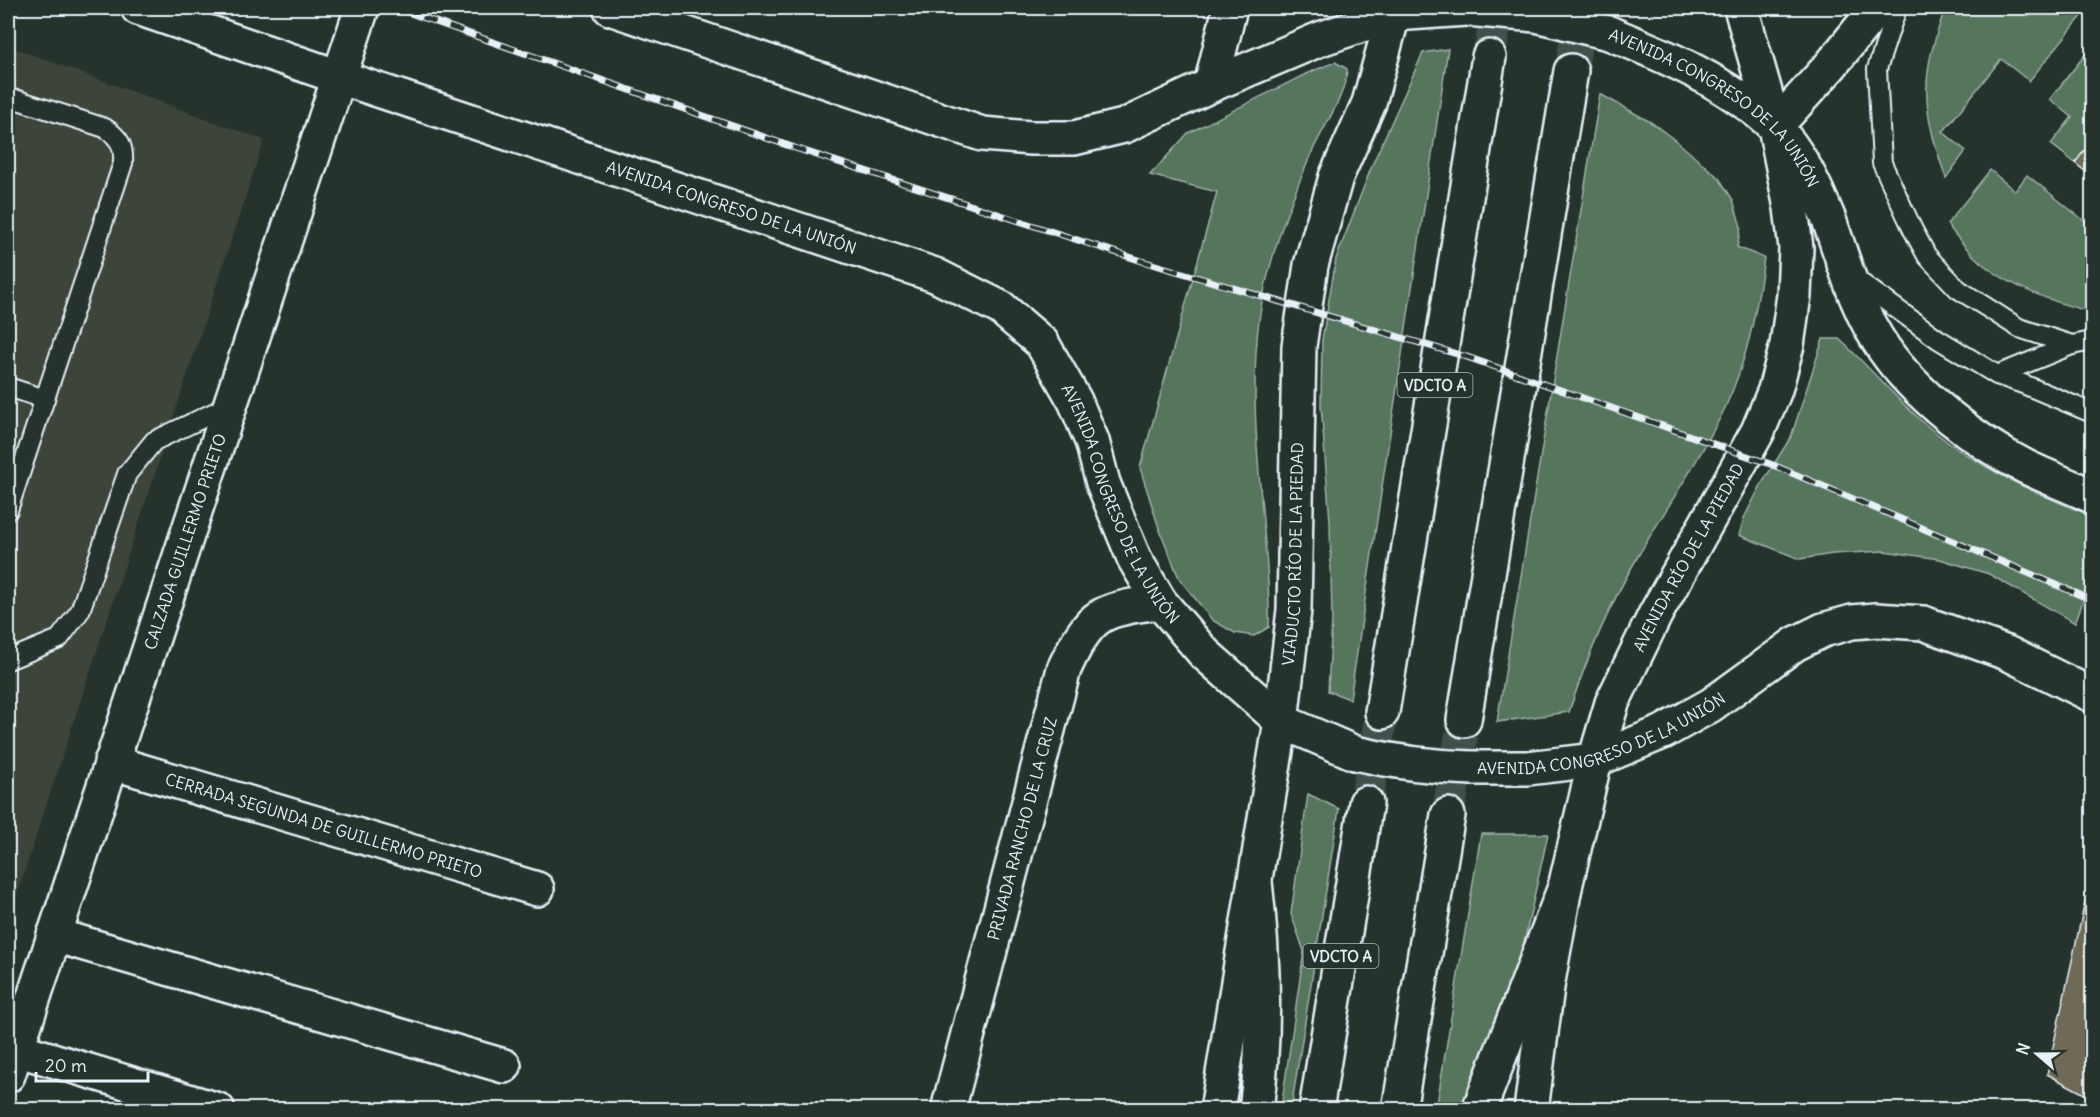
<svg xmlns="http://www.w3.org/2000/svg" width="2100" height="1117" font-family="Delius,sans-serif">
<rect width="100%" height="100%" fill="#26332d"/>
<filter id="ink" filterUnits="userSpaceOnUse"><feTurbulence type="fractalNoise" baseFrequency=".0167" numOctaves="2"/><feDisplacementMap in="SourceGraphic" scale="12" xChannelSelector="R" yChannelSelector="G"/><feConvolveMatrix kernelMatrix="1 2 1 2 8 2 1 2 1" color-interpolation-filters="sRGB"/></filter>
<g filter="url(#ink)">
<!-- built -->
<polygon fill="#3c443a" points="8,46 264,140 8,922"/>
<!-- green -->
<g fill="#55745d" stroke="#9eb2aa" stroke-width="1.5">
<path d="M1945,8H2084L2087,10L2029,81L2001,59L1943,132L1966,151L1946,178C1934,144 1923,108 1928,72C1930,50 1939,28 1945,8Z"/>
<polygon points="2092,46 2092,140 2075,163 2051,144 2072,117 2050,99"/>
<polygon points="1448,49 1350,699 1328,691 1332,620 1330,521 1321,405 1322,340 1336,259 1373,163 1423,53"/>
<path d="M1335,62L1347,69C1345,98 1324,125 1312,152C1289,205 1267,262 1259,320C1250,390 1258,462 1264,532C1267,564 1270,595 1269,627L1254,636L1235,633L1212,620L1179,578L1159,528L1140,468L1217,192L1150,175L1188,133L1308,73Z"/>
<path d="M1600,94L1652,123L1680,144L1719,178L1733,200L1741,227L1737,247L1764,258C1757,310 1747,361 1725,408C1700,460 1666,508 1637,558C1608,608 1587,657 1569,712L1497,722Z"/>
<path d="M1990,170L2015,191L2027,175L2092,227V312C2055,303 2007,286 1978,260C1966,249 1957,237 1947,224Z"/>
<path d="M1823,339H1839C1871,368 1898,402 1931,429C1978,468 2036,494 2092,516V577L2075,623L1989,574L1940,559L1884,551L1833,554L1800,559L1739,535L1744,518L1762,483L1791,437Z"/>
<polygon points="1308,794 1339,809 1291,1109 1281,1109 1304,951 1291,914"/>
<polygon points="1481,834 1548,834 1516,979 1473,1109 1436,1110"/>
</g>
<!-- building -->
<g fill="#6e6a57" stroke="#e8f1f8" stroke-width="1.5">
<polygon points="2092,140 2092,177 2075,163"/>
<polygon points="2092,870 2092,1098 2047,1074"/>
</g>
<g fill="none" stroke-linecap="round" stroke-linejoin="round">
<!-- highway-tunnel -->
<g stroke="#43504b" stroke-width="33" stroke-dasharray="33 16" stroke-linecap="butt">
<polyline points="1489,57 1498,8"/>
<polyline points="1571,71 1582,8"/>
<polyline points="1366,803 1382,712"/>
<polyline points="1448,815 1464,720"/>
</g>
<defs>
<g id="lane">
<polyline points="1897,8 1877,69 1882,163 1913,230 1927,256 1958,289 2019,328 2072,345"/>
<path d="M8,99L18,100L105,128C120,138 124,146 123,163L8,510"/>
<polyline points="1853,277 1938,339 1997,375 2023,384 2092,413"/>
<polyline points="1997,375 2072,345 2092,341"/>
<polyline points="8,387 45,399"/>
<polyline points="8,660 59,639 80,611 127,474 154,441 230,405"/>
</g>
<g id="street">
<polyline points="1211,85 1230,8"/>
<path id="s1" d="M111,762L537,889"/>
<polyline points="54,935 504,1066"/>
<polyline points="16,1049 218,1110"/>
<path id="s2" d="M948,1110L1064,669C1072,652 1084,626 1101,616C1116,607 1143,604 1160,602"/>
</g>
<g id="secondary">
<polyline points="1775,127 1831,65 1877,8"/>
<path id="s3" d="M8,1075L362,8"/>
<path id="s4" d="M1217,1110L1281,721L1294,610L1299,346L1311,265L1336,177L1369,103L1395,8"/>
<path id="s5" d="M1531,1110L1547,987L1565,887L1595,760L1612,703L1655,615L1758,431L1775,390L1787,345L1794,295L1796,248L1791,208L1775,127L1741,8"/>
</g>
<g id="primary">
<path id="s6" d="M138,8L339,77L935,275L1001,308L1042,343L1075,401L1092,441L1103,483L1134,558L1160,602L1204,653L1281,721L1355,753"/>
<polyline points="610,8 982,134 1031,138 1074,138 1124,126 1211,85 1320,39 1394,14 1466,9"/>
<path id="s7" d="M1609,33C1668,57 1727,82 1774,126C1799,150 1816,188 1829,220C1845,264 1856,309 1884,349C1915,394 1976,442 2026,467C2047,477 2070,486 2092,496"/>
<path id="s8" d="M1472,768H1528L1595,760L1663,732L1711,705L1795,644L1823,630L1852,622L1876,620L1923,623L2007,653L2092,695"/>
</g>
<g id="highway">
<polyline points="1382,712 1489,57"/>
<polyline points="1464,720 1571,71"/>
<path d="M1255,882C1264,958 1266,1033 1256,1110"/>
<polyline points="1316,1110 1366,803"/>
<polyline points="1399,1110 1448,815"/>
<polyline points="1479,1110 1565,887"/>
</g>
</defs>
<!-- lane casing -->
<use href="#lane" stroke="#e8f1f8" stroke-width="22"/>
<!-- street casing -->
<use href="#street" stroke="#e8f1f8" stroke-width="38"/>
<!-- secondary casing -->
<use href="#secondary" stroke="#e8f1f8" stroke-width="38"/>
<!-- primary casing -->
<use href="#primary" stroke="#e8f1f8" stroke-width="38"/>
<!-- highway casing -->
<use href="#highway" stroke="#e8f1f8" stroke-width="38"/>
<!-- lane -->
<use href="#lane" stroke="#26332d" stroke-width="18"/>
<!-- street -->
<use href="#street" stroke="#26332d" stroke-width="33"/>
<!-- secondary -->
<use href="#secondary" stroke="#26332d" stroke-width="33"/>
<!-- primary -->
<use href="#primary" stroke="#26332d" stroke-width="33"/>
<!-- highway -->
<use href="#highway" stroke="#26332d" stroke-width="33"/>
<defs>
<polyline id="rail" points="396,8 795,148 1142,261 1467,357 1773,465 2092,600"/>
</defs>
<!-- rail casing -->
<use href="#rail" stroke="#e8f1f8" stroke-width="7"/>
<!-- rail -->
<use href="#rail" stroke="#26332d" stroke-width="4.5" stroke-dasharray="14" stroke-linecap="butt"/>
<defs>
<g id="primary-bridge">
<polyline points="1466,9 1536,15 1609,33"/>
<path d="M1355,753C1394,762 1431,767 1472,768"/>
</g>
</defs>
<!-- primary-bridge casing -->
<use href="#primary-bridge" stroke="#e8f1f8" stroke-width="38" stroke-linecap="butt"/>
<!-- primary-bridge -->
<use href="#primary-bridge" stroke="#26332d" stroke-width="33"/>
</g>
</g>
<g text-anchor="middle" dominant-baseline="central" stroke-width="4.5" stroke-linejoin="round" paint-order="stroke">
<!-- shield labels -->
<g fill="#26332d" stroke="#aeb8bb" stroke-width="1.5">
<rect x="1397.5" y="373" width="75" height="24" rx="4.5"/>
<rect x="1303.5" y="944" width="75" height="24" rx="4.5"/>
</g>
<g font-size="15" font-weight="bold" fill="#e8f1f8">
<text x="1435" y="385">VDCTO A</text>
<text x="1341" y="956">VDCTO A</text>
</g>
<!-- street labels -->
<g font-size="16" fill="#e8f1f8" stroke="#26332d">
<text stroke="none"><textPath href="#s7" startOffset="132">AVENIDA CONGRESO DE LA UNIÓN</textPath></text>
<text stroke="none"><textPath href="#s6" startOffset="626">AVENIDA CONGRESO DE LA UNIÓN</textPath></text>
<text stroke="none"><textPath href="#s6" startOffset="1148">AVENIDA CONGRESO DE LA UNIÓN</textPath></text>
<text stroke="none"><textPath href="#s3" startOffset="562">CALZADA GUILLERMO PRIETO</textPath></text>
<text stroke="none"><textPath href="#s4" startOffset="562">VIADUCTO RÍO DE LA PIEDAD</textPath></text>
<text stroke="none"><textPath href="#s5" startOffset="580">AVENIDA RÍO DE LA PIEDAD</textPath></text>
<text stroke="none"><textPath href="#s8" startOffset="136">AVENIDA CONGRESO DE LA UNIÓN</textPath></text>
<text stroke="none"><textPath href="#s1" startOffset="222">CERRADA SEGUNDA DE GUILLERMO PRIETO</textPath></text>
<text stroke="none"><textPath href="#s2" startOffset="291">PRIVADA RANCHO DE LA CRUZ</textPath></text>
</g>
</g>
<!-- margin -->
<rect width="2100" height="1117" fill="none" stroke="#26332d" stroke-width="30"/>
<rect x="15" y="15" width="2070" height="1087" fill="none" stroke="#e8f1f8" stroke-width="2" filter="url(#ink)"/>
<!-- north arrow -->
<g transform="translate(2037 1054) rotate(290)" stroke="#26332d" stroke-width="4.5" paint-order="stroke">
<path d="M0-4.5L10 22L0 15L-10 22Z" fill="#e8f1f8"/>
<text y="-9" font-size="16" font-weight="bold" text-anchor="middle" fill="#e8f1f8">N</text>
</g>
<!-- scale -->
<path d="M36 1072v9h112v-9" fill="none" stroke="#e8f1f8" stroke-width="3"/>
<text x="45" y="1072" font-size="18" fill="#e8f1f8" stroke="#26332d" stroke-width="4.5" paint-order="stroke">20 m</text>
</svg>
